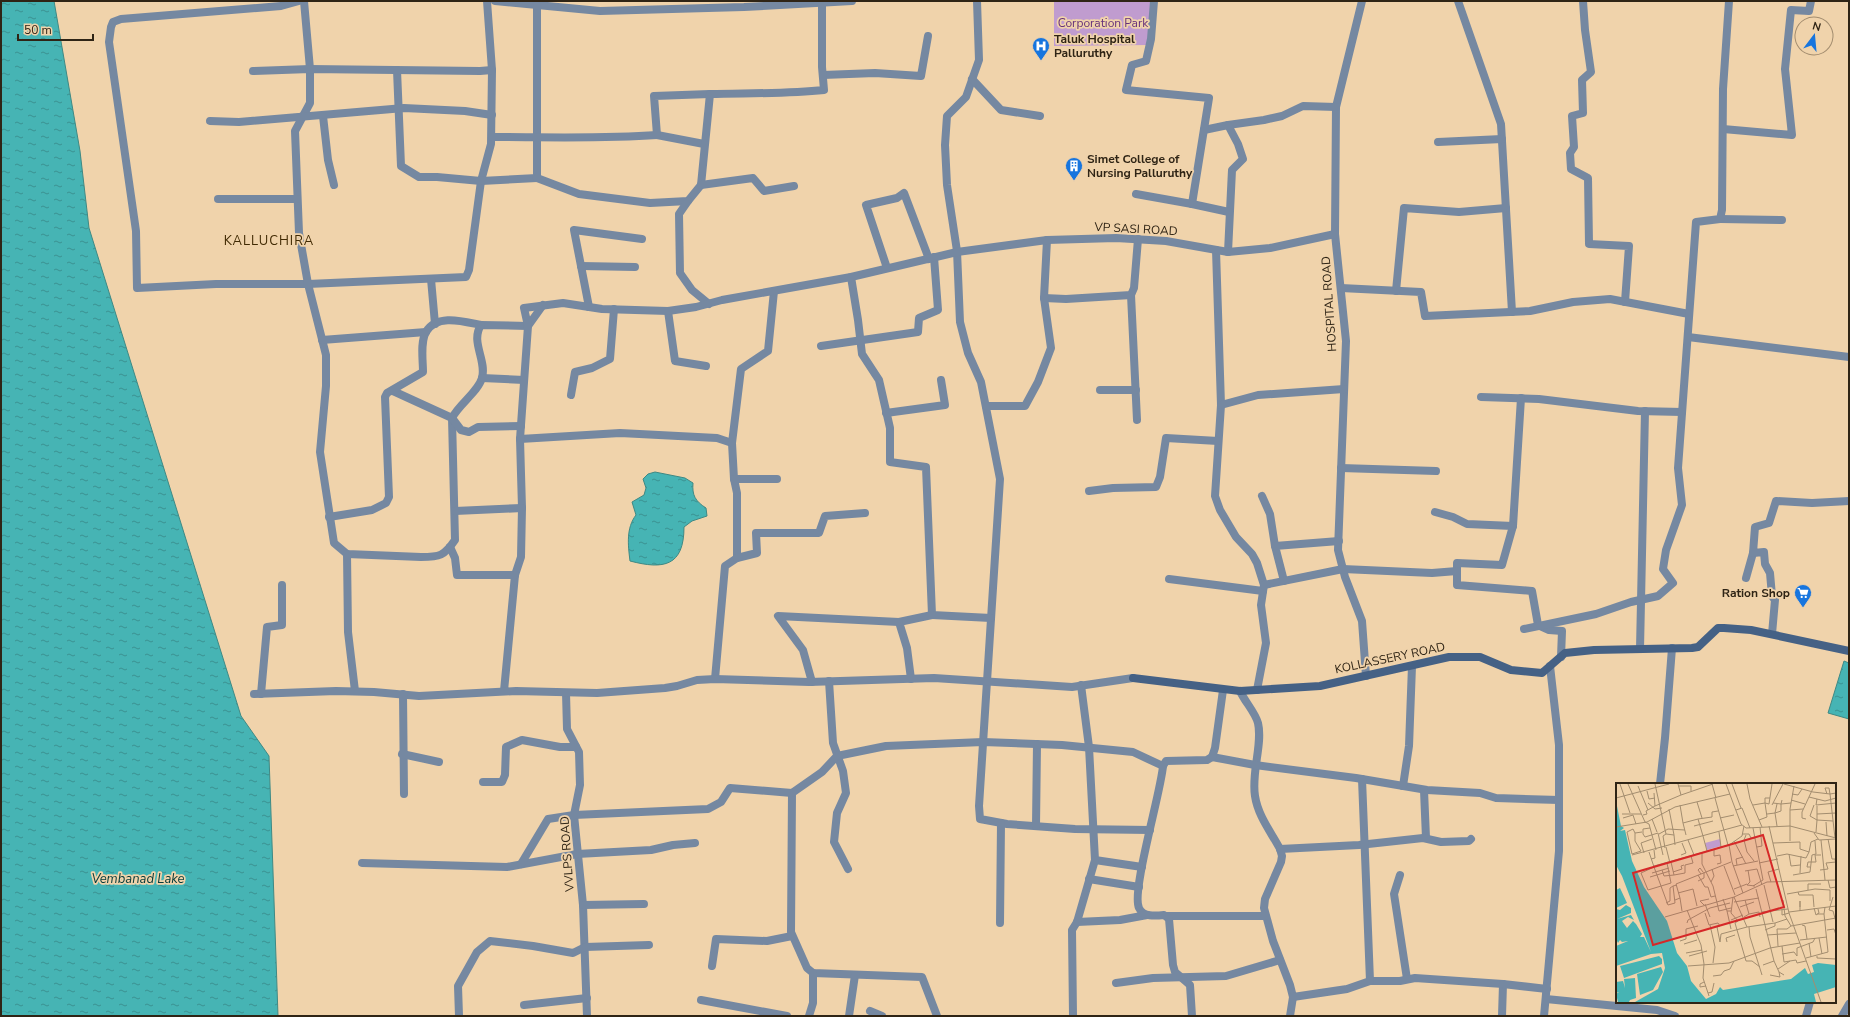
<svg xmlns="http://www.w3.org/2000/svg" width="1850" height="1017" font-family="'Nunito Sans',sans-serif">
<defs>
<pattern id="water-ripples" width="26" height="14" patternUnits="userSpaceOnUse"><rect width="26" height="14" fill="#46b4b4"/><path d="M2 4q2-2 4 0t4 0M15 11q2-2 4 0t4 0" fill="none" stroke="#3b9291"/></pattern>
</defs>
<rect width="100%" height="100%" fill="#f0d3ab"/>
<!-- green -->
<polygon fill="#c09ccf" points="1054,1 1154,1 1148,45 1054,46"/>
<!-- water -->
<g fill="url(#water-ripples)" stroke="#3f8984">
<polygon points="1,1 54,1 80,151 89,228 241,716 269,756 278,1016 1,1016"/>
<path d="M655,472L685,478L693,483C692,495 695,501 706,508L707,516L692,521L684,527C684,566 664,570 630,561C628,545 626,528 636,515L632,502L644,495L646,488L643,479L648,474Z"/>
<polygon points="1844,661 1849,663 1849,719 1828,713"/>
</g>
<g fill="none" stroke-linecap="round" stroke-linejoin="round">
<!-- street -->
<g stroke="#7588a1" stroke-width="8">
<polyline points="299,1 281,6 121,19 113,22 111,27 109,42 136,231 137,288 216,284 308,284 466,277 469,270 481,181 491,144 492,70 487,1"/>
<path d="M304,1L310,69V103L295,131L299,233L308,284L326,355V386L320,452L334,543L347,554L421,557C440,557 444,556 455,540L452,418C459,404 478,392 482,378C487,360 470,342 481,325L528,326L543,305"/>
<polyline points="495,1 600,11 744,7 852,1"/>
<polyline points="977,1 979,60 966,97 947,116 945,145 947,185 957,251 960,322 968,353 981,382 1000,479 979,806 980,819 1007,824 1075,829 1150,830"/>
<polyline points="1362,1 1336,107 1335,234 1346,341 1338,550 1345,577 1362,621 1366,676"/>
<polyline points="1458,1 1501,124 1512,312"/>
<polyline points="1583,1 1585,30 1591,72 1582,80 1583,113 1572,116 1574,147 1570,153 1571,169 1588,178 1589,244 1629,246 1625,302"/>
<polyline points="397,70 401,166 419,177 437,177 481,181 537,178 537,6"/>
<polyline points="253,71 310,69 480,71 492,70"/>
<polyline points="823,75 875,73 921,76 928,36"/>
<polyline points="972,79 1001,110 1040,116"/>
<polyline points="323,116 328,160 334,185"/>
<polyline points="210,121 239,122 404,108 465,111 492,115"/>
<polyline points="1228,125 1264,120 1282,116 1303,106 1336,107"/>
<polyline points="1723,129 1792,135 1785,69 1791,10 1809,11 1811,1"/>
<polyline points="1204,130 1228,125 1238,144 1243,159 1232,170 1228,252"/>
<polyline points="657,135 704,144"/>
<path d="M492,137C547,137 602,139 657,135L654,96L710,94"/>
<polyline points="1438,142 1502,139"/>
<path d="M537,178L579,194L650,203L688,201L701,185L710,94C748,93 786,94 824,90L822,67V3"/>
<polyline points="701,185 753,178 764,191 794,186"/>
<polyline points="1136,194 1192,204 1209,98 1126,90 1132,65 1146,61 1151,39 1154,1"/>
<polyline points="218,199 297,199"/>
<polyline points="688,201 679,214 680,273 692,290 709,304"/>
<polyline points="1192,204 1229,212"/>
<polyline points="1720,219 1782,220"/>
<polyline points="1216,250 1221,405 1215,496 1220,510 1236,537 1252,554 1257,563 1264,585 1261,605 1266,643 1257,690"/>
<polyline points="581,266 635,267"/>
<polyline points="887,268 866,205 897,198 904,193 929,259"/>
<polyline points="851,277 858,320 862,354 879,380 890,428 890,462 926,467 932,615 991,618"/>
<polyline points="431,279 435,324"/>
<polyline points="1341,288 1421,292 1425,316 1530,311 1573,302 1610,299 1689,314"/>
<polyline points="1396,291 1404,208 1459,212 1506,208"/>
<polyline points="1131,295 1137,420"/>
<polyline points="1044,298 1066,299 1131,295 1134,288 1138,239"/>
<polyline points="589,307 574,230 642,239"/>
<polyline points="668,311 675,361 706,366"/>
<polyline points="1688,337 1849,357"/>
<polyline points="322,340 426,332"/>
<polyline points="821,346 918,332 919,318 938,310 934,257"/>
<polyline points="482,378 524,380"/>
<polyline points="1100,390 1136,390"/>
<polyline points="393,391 452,418 461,430 469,432 478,427 521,426"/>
<polyline points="571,395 575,372 592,368 610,359 614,309"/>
<polyline points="1481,397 1539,399 1638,411 1682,412"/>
<polyline points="1521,398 1513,526 1502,565 1457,563 1457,585 1532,591 1538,625 1549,630 1562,631 1561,657"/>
<polyline points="1221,405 1258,395 1344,389"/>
<polyline points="986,406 1025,406 1038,382 1051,348 1044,298 1047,240"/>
<polyline points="886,413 945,405 941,380"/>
<polyline points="520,439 620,433 717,438 732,443 734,479 737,493 737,558 725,566 715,679"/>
<polyline points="732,443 741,369 768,351 774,291"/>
<polyline points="1341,468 1436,471"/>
<polyline points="734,479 777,479"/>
<polyline points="1089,491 1113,488 1156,487 1160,477 1166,438 1218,441"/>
<polyline points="1262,496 1270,514 1275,546"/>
<polyline points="522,508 520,439 528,326 524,308 563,303 602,309 668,311 696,307 722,300 851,277 957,252 1047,240 1116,238 1166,241 1228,252 1270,248 1335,234"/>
<polyline points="455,511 522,508 521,557 515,575 504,691"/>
<polyline points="1435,512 1453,517 1467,524 1513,526"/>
<path d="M329,517L372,510L386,503L389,497L385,397L387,393L423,372C423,360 420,342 426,332C437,313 465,322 481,325"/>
<polyline points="450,547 455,558 457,575 515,575"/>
<polyline points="347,554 348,632 355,691"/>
<polyline points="737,558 757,553 756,533 819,533 825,516 865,513"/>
<polyline points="1746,578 1753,553"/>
<polyline points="1169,579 1263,591"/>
<polyline points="1284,581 1275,546 1339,541"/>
<polyline points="1264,585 1343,569 1432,573 1457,571"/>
<polyline points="1524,629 1596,614 1631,602 1658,596 1673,583 1663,569 1666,550 1682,505 1678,468 1696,222 1720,219 1722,210 1723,89 1729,1"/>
<polyline points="1772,634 1775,600 1772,596 1770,573 1765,564 1764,552 1753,553 1755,527 1769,523 1776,501 1812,503 1849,501"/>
<polyline points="1640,649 1645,411"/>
<polyline points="911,679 907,648 899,622 932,615"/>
<polyline points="829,681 833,743 843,771 846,793 837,813 834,842 848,869"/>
<polyline points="812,682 803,650 778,616 899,622"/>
<polyline points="1081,685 1089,747 1095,860 1142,867"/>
<path d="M1240,691C1245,702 1255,712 1258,723C1263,744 1251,772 1255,796C1258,816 1271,832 1280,849L1282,856L1281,862L1265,899L1264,908L1273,941L1290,985L1293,997L1290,1016"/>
<polyline points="566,693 567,729 579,752 580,785 574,815 583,905 587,1016"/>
<polyline points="254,694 336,691 374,692 419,696 516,691 597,693 665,688 677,686 697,680 715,679 809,682 934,678 1072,687 1133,678"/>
<polyline points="261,694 267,627 282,625 282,585"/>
<polyline points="403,694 404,794"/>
<polyline points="402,754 439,762"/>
<polyline points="1212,757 1255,765 1356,778 1427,790 1480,793 1496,798 1559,800"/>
<polyline points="483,782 502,782 505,775 506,747 522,740 560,747 576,747"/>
<polyline points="1660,784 1665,738 1672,648"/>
<polyline points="1403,786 1409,746 1412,666"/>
<polyline points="1424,790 1426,838"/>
<polyline points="792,793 791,932 807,968 813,973 922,977 937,1016"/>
<polyline points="1036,826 1037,744"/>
<polyline points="1280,849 1359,845 1423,838 1441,842 1469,841 1471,839"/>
<polyline points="362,863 507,867 577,854 651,850 673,845 695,843"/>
<polyline points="521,864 548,819 574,815 708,809 721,802 730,788 792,793 822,772 837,756 886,746 983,742 1062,745 1133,752 1163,766"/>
<polyline points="1400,875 1394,894 1407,979"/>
<polyline points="1089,879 1139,887"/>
<polyline points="583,905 644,904"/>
<polyline points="1167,916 1265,916"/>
<polyline points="1077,922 1120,920 1147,915"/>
<polyline points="1000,923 1001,823"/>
<polyline points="712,966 716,939 767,941 792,936"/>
<polyline points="1370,981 1400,981 1415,978 1503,984 1502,1016"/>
<polyline points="1116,983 1153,978 1226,976 1280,960"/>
<polyline points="1503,984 1547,989"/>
<polyline points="1293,997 1347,989 1370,981 1362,779"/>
<polyline points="1546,999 1657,1010 1675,1016"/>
<polyline points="701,1000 787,1016"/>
<polyline points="524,1005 587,998"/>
<polyline points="870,1011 882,1016"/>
<polyline points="459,1016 458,986 477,952 490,941 533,946 573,953 585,947 649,945"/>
<polyline points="809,1016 813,1003 813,973"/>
<polyline points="849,1016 855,975"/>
<polyline points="1073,1016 1072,930 1077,922 1095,860"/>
<path d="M1192,1016L1190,985L1175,972L1173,965L1169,919L1164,915C1155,916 1143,917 1139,908C1131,892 1161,792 1163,766L1166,761L1207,760L1212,757L1215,748L1223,690"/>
<polyline points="1544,1016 1559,851 1559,745 1550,666"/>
<polyline points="1806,1016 1810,1002"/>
<polyline points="1842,1016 1849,1004"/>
</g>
<!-- secondary -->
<polyline stroke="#456185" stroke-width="8" points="1133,678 1240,691 1320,686 1449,657 1480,657 1511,670 1542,673 1565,653 1594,650 1692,648 1698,647 1718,628 1724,628 1751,630 1849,651"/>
</g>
<!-- icons -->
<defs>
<symbol id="hospital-pin" viewBox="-11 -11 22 30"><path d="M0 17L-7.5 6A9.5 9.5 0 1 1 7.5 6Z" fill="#1775de" stroke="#f0d3ab"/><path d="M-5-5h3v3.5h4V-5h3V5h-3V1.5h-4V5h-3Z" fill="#fff"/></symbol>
<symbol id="building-pin" viewBox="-11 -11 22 30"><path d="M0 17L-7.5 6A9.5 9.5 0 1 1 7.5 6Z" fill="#1775de" stroke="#f0d3ab"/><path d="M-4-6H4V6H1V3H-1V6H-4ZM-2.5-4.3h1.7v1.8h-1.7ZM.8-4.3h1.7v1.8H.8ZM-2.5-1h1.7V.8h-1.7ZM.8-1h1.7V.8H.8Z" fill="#fff"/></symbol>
<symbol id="supermarket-pin" viewBox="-11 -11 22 30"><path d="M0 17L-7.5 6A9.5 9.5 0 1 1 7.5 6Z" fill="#1775de" stroke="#f0d3ab"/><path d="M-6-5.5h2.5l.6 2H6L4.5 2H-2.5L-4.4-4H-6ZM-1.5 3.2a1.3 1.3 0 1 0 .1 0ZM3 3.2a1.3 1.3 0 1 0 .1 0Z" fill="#fff"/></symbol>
</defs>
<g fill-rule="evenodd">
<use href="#hospital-pin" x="1031" y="36" width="20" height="27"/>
<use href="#building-pin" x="1064" y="156" width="20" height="27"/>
<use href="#supermarket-pin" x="1793" y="583" width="20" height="27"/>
</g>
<g text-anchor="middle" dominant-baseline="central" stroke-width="3.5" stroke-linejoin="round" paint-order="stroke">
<!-- park labels -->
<g font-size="12" fill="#66317a" stroke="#f0d3ab">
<text x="1103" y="23">Corporation Park</text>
</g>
<!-- poi labels -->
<g font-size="12" font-weight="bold" fill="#2f2415" stroke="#f0d3ab" text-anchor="start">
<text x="1054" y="39">Taluk Hospital<tspan x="1054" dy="14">Palluruthy</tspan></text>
<text x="1087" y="159">Simet College of<tspan x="1087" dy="14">Nursing Palluruthy</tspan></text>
<text x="1790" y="593" text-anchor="end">Ration Shop</text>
</g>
<!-- street labels -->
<g font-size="12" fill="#2f2415" stroke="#f0d3ab">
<text transform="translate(1136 229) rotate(3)">VP SASI ROAD</text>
<text transform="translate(1329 304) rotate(-94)">HOSPITAL ROAD</text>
<text transform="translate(1390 658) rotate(-12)">KOLLASSERY ROAD</text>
<text transform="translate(567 854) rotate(-94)">VVLPS ROAD</text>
</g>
<!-- neighbourhood labels -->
<g font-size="13" letter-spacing="1" fill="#412a03" stroke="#f0d3ab">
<text x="269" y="241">KALLUCHIRA</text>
</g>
<!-- water labels -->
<g font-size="13" font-style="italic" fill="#053a3a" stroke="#f0d3ab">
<text x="138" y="879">Vembanad Lake</text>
</g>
</g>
<!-- overview -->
<g transform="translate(1616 783)">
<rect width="220" height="220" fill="#f0d3ab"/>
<path d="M104,56L105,63L91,67L89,60Z" fill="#c09ccf"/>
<path d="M0,18L5,43L8,45L4,48L9,47L16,78L28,104L51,138L61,170L71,183L75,198L90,216L100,211L104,204L107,207L175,196L189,185L192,191L198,189L196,182L202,180L220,182V204L198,211L200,219H19L42,206L49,185L46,170L35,171L0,183V163L12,158L6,159L4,157L2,160L0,156V126L4,127L10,122L15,125V130L1,136L15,132L18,137L12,134L6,138L11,145L17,138L20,141L26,151L24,154H28L35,169L6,93L0,82ZM4,105L11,120L0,125V107ZM43,173L46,176V181L8,195L4,183ZM45,184L47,189L37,207L24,212L21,191ZM19,195L20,215L14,217L13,219H2L0,211L3,209L0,210V199L7,198L9,205L8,196Z" fill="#46b4b4"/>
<path fill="none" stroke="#a38d6f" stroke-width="1" d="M4,1L14,30M12,1L29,39L33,41L40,67M39,1L50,51M62,1L65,12L97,1M96,1L100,15M110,1L125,41L130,45L174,43L220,55M116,1L125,25M131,1L134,16L146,44M168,1L197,9L214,11L219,55M22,3L32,27M62,3H75V8M31,8L33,16L39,15M176,11L182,12L186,6M211,11L209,5H213L214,11L220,10M193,14L209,18L220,15M0,15L53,1M99,15L112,62M201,16L200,22L220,20M175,17L189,21M81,19L86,35M32,20L39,26L46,25M157,20L165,21L166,17M64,22L67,40L82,36L87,53M137,22L149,20V15H154M156,22L167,1M198,22L194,33L201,37V23M39,23L65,12M53,26L58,52M120,27L126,25L134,45M174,27L187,26M6,31H25M151,31L159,30L161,21M201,31L220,30M27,32L31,31L30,28L39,23L38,10M7,35L17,32L20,41M104,35L118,32M36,36L41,49M82,36L96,34V29L102,28M190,36L186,35V29L199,1M143,37L151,34L149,20L153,21L156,1M210,39L211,53M67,40L70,52M78,43L97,38M153,43L173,130L205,219M161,43L159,30L165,28V21L175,20M0,44L31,39L59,24L114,11M34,45L27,46V51L29,54L42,50L47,72M137,45L147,97L137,103M103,49L105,64M200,49L201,37L217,38M19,50L17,46L11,49L16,71L25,68L19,58V50L26,49M198,50L203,57L220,56M43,51L52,46L69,47M50,51L58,52L59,62M126,51H133L135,55H139M130,52L128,57L131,69L138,78M87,53L91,68M212,56L216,76H219L220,82M72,57L78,72M205,57L209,97M118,58L130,81M174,58V26L178,3M157,60L184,59V66L193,69L195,59L202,56M50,64L54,80M141,64L146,63L144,44M49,65L47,53L50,51M98,66V73L104,72L105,80L101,81M33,69L38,84L25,90L32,107L55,100L51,80M28,70L25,60L36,56M86,70V81L97,103L103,128L115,125M173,71L175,83L184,82M16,72L126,42M65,72L70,70L66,60M161,73L171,71L190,75L193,69M35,76L39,75L38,67M143,80L162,76M121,82L120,76L127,74M38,83L113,62M108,83L119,112M117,83L142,78M38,84L52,122L59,120L57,103L61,102M194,84H191L192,79H200L199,72H205M141,86L146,102M46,87L48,93L58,92L55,79M132,87L134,99L131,102L139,103M204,87L212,86L210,80L220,79M129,88L141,86M57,89L66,86L65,83L68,82M36,90L53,85M184,90L185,73M85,91L82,87L84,85L87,89M58,92L69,90V82L77,80L75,73M82,92L89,104H92L95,114L99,113M177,92L194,89L196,72L200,71L199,58M34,94L54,88M212,97L214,105L220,104V109M82,98L88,95V89M95,99L98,93L96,86M155,99L152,89L163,86M148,102L157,139M118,106L131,101M140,106L158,178M192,107V101H205M182,109L183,112H197L198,124M62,110L77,106L81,123M127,110L116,79L113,62L126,53L128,43M171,111L199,106L214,107V118M117,114L115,130L122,138L119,140L130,178H136L144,184M118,114L131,144L159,140V143L149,147M217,114L213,127L217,128L220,139M64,115L60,101L115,79M107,116L111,128H115M59,117L64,115L66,128M167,117L169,133L175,143L220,135M118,119L143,115M50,120L54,118V105L57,103M89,121L94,134M88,122L84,118L93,116M124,124L138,119M184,124V118V128M198,125L200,132L203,130L202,126M166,126V132L173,130M71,127L85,162L88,181M111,128L115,146M146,129L172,126M173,129L220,123M89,130L93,142L102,140L104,143L101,144L104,159L105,151M133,131L143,129L144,134M201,131H208L209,124M49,134L118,114L151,99L220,97M128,134L133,131L129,117M115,137L127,132M71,140L72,137L94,125L114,120M159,140L171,136M94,142L99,164L97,180M186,142L189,143L191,156M133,144L134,154L146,192M211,147L218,146L220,152M105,151L131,144M151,152L180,150M203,155L206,171M184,157L211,154M64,158L70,156V146L82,143M111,159L110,155L119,152M193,160L195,174M68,161L81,157M162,163L161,146H171L175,143M166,163L168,179L174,178M70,170L86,167M166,171L178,169L181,173M73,173L91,168M181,173V165L197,159L199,155M201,173V175L220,176M190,175L212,169L208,131M88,181L87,195L93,213M147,182L158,178L163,189L168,192M72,183L113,180L154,165L184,160M162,186L174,178L180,177L181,180L190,178M154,192L164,194L163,189M97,193L105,192L108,188L114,186L118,178M88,199L84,201V204L90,203M92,210L96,209L98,200"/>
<path fill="#d62828" fill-opacity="0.15" stroke="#d62828" stroke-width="2" d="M147,52L168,124L37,162L17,90Z"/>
<rect width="220" height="220" fill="none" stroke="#2f2415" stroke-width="2"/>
</g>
<!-- border -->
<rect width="1850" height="1017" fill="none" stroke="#2f2415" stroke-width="4"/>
<!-- north arrow -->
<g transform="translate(1814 36) rotate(16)"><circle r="19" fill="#f0d3ab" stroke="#a38d6f"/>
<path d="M0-3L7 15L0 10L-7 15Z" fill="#1775de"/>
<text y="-6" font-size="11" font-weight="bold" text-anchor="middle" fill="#2f2415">N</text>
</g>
<!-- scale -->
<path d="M18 34v6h75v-6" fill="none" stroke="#2f2415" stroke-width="2"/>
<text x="24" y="34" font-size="12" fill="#2f2415" stroke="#f0d3ab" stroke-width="3" paint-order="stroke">50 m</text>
</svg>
